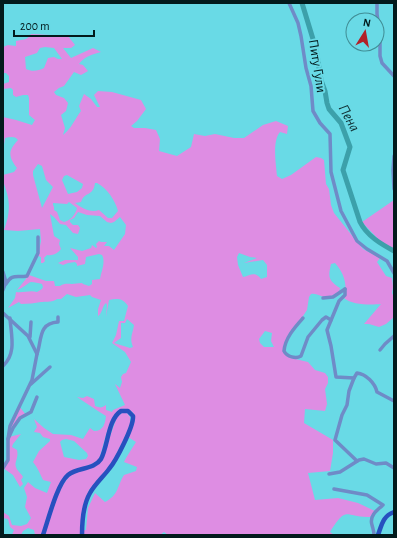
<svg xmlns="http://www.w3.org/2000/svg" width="397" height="538" font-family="'Alegreya Sans',sans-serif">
<rect width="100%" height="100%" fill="#69dae6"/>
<!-- green -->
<g fill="#de8de3" fill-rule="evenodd">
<path d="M31,34L68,36L75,45L71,48H63L71,58L93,48L101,52C91,55 85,56 79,64L83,65L88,71L81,75L74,72L64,86L59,88L54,92L56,95L64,98L68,103L66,111L61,115L65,128L63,135C71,129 75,119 81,111L79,106L84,94L91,99L97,107H100L94,95L98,91L112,92L141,100L146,109L137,121L131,126L134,128H145L156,130L160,139L159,151L177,156L191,147L194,134L205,136L215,134L234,138H244L263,125L276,121L288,126L287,134L280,132C272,141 276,164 277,176L282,179L291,175L316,157L321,158L324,160L326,184L329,189L331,205L334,213L358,243L363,249L380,258L377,262L386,276L392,278L393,287L392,293L394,297V317L386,324L379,327L369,324H364L381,304C370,305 352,305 344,298C348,285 344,273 335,263L331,264C328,277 328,280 340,288L339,292C335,294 330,298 324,297C319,296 317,293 311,294L309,297L307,310L301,319L283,348L291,358L308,362L315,370L325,373L328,377V383L325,389L327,404L325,411L305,409L304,423L333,440V453L330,471L308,473L315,500L338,498L358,503L375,511L370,517C344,518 348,504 330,532L334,535H168L164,532L160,535H83V530H86L88,508L95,493L105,502C119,495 117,486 124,475L136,471L137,467L124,462L126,458L136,442L128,437L134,424L135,416C133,412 130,409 125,409C110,406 104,447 99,459L94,463L68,473L41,535H35L34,530L28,528L23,531L21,535H12L14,530L10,527L8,519L3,518V512L9,516L12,525L21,526L27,524L31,518L25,507L27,497L24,488L28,482L35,488L47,493L51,482L43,480C40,474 38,468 33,462L39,451L50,441V439L43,437L40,433L34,432L37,427L34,419L44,428L53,434L71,435L83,439L90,428L94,431C104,431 105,423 106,416L98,411L77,397L83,398L87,396L94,399L95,406C100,408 102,408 106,405V410L112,412L113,410L125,405L115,384L120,388L122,382L121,377L123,374L126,373L131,362L125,352L112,343L116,335L119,321H124L128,306C123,298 117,298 109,300L106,317L107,305L106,303C102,306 102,314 98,316V309L101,300L92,297L90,295L76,297L67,294L61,299H57C51,303 48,301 41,302C35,303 28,304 21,304L19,302L8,308L15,298L16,292C24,293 30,290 37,292L42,289L43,287L42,284C38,283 35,282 31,282C27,283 24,288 17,290L29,275L46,281H54L55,286H60C65,283 67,284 72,284C75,284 78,283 82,283L83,284L89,286L92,284V280L100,279C101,272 106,262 102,255L99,254L86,257L85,264L77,266V264L75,262L68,263L63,265L58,263L65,260H78V257L70,248L82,251L91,248L92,245L96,248L97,247L96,244L99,241L101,242H107L104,246H109L114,250L125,234L126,225L120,217L114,222L111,223L107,222L100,216L87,215L78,212L74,218L70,220V222L73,225H78L80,228L78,234L73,233L66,225L60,224L54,217L50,214L54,236L60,240L59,244L61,249C58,253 53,256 47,255L44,258L45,261L43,263H41V257L38,256L41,241L40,229L18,231L4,230C9,216 11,205 6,190C4,183 3,183 3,175L14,172L17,168C8,156 8,151 18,140C15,136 10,137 5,138L3,151V117L16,120L32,125L35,120L29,115V98L28,95H23L16,97L13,95V90L11,88L3,89V84L9,82V76L6,73H3V47L8,45L16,46V41C23,39 27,41 31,34ZM45,47L54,48L62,59H58L54,57L48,58L44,68C38,71 32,72 26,69L25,57L37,53L40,48ZM38,164L42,166L46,180L53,187L42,208L33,175V171ZM67,175L83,184L82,188L77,192L68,194L62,180L64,176ZM95,183H97C107,188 115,200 118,211L112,218H108L99,210C90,213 82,208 75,203L81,202C85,191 93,197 95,183ZM69,202L77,208C76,214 70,221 64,222L60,220L57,212L54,210V207L53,205V203L67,204ZM239,253L250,257L257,258L244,263L263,260L267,265V277L261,279C255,271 251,275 243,277L238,265L237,257ZM127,319L134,325C133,333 129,338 133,347L130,348L114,343L121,338V323H125ZM265,331L272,333L271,341L274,347H264L260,343L259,339ZM66,439L74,441L87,453L88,456L86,459L79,460L64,457L60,442L62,440Z"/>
<polygon points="394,200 394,249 382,243 362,222"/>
<path d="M19,406L26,415L21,417L9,437L21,434L13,444L12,447L17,450C19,458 14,462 16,467C17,471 21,473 23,477L21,480L23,484L20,487L13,475L3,468L7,464L8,435Z"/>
<path d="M122,413H127L130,417V426L112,463L89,490L80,535H45C50,519 59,481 74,473C80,470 88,469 95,467L109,439L117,417Z"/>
</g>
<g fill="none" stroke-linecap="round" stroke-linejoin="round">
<!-- river -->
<path stroke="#3ca0aa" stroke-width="5" d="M302,3L316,49L321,80L325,91L327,103L329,109L341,123L350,147L343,170L360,222C367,236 381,244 394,251"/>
<!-- minor -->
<g stroke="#6f8bc7" stroke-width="3.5">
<polyline points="289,3 298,23 301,36 306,68 311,86 313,111 320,123 330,134 331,172 341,211 357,241 367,249 387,261 394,273"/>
<polyline points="377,3 377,14 380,35 380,56 382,63 394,76"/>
<polyline points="394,156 393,170 394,189"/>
<polyline points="3,272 6,282 3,290"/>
<path d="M6,284C12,273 17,278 27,276L38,253V237"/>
<path d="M345,289V295L339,301L327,330L331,346L336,377L354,378L357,373C366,374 375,383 377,392L394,401"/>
<polyline points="323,298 333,297 345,289"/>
<polyline points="3,313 28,336 37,354 32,380 10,426 8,439"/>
<path d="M303,318C295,327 285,338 284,351C287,357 296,359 301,356L308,337L322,320L326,317L331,320"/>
<polyline points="30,337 31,322"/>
<polyline points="380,350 385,344 394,336"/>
<path d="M37,354C42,340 38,323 58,322V317"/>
<path d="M3,366C17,353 11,335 10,318"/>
<polyline points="354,378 349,391 347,405 342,415 335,440 357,461"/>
<polyline points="31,384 50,367"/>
<polyline points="3,468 8,460 8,439 13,428 20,418 31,412 37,397"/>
<polyline points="329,474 340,472 359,460 364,459 376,464 386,463 394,468"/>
<path d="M334,489L367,495L383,505C377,510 369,516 372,525C373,529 374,531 374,535"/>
</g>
<!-- major -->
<g stroke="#2750bf" stroke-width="4.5">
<path d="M43,535C48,521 57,484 68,475C78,467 94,470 101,459C108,446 108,419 121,411H128L133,416C134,426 116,461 109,469C103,477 95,484 90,493C83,505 82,521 82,535"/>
<path d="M378,535C382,524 383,516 394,512"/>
</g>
</g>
<g text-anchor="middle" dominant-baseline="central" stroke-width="4" stroke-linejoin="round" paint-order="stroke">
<!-- street labels -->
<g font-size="14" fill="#021a1c" stroke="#69dae6">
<text transform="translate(317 66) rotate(81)">Питу Гули</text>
</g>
<!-- water labels -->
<g font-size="15" font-style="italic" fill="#0f2e32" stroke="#69dae6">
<text transform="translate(349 118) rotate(62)">Пена</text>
</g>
</g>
<!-- border -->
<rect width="397" height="538" fill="none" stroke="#021a1c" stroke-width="8"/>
<!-- north arrow -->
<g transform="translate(365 32) rotate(11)"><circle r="19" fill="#69dae6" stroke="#408d95"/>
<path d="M0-3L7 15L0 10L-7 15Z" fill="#b22128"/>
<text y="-6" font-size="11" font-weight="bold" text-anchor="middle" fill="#021a1c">N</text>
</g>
<!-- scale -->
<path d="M14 30v6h80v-6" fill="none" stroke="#021a1c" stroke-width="2"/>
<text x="20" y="30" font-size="12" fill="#021a1c" stroke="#69dae6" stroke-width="3" paint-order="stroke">200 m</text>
</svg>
